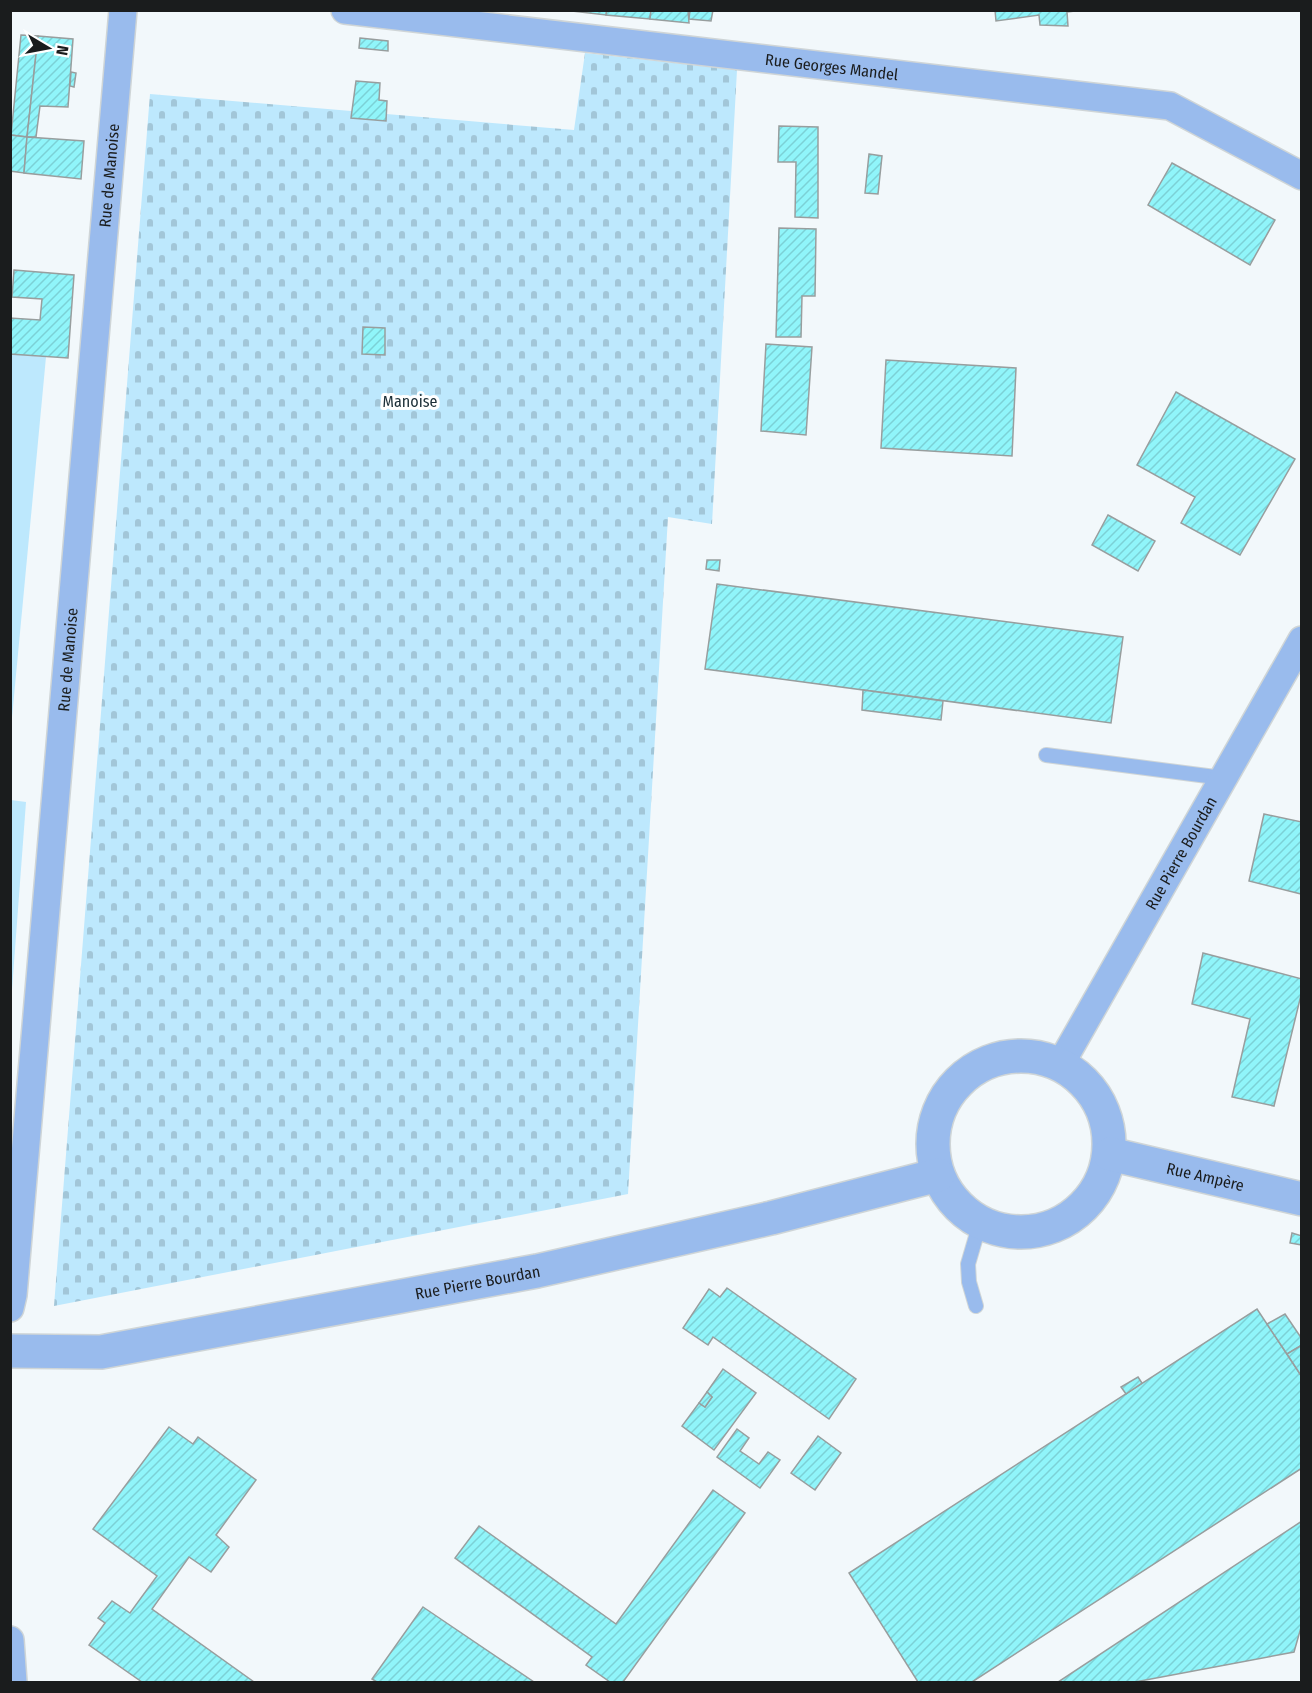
<svg xmlns="http://www.w3.org/2000/svg" width="1312" height="1693" font-family="'Fira Sans Condensed',sans-serif">
<defs>
<pattern id="cemetery-stones" width="16" height="16" patternUnits="userSpaceOnUse" patternTransform="scale(1.5)"><rect width="16" height="16" fill="#bde8fd"/><path d="M2 7V4a2 2 0 0 1 4 0v3zM10 15v-3a2 2 0 0 1 4 0v3z" fill="#a2c6d8"/></pattern>
<pattern id="building-hatch" width="6" height="6" patternUnits="userSpaceOnUse" patternTransform="scale(1.5)"><rect width="6" height="6" fill="#90f5fa"/><path d="M-1 1l2-2M0 6l6-6M5 7l2-2" fill="none" stroke="#7cd1d6"/></pattern>
</defs>
<rect width="100%" height="100%" fill="#f2f8fb"/>
<!-- cemetery -->
<polygon fill="url(#cemetery-stones)" points="585,53 737,70 712,524 668,517 628,1194 54,1306 150,94 574,130"/>
<!-- garden -->
<g fill="#bde8fd">
<polygon points="11,354 46,357 11,728 10,354"/>
<polygon points="11,800 26,802 11,1003 10,800"/>
</g>
<!-- building -->
<g fill="url(#building-hatch)" stroke="#989e9e" stroke-width="1.5">
<polygon points="563,10 607,10 606,15"/>
<polygon points="607,10 651,10 650,19 606,15"/>
<polygon points="651,10 688,10 689,23 650,19"/>
<polygon points="690,10 713,10 711,21 689,19"/>
<polygon points="995,10 1083,10 1067,12 1068,26 1040,25 1039,15 996,21"/>
<polygon points="21,35 38,36 27,137 11,135"/>
<polygon points="38,36 73,39 68,107 40,106 36,137 27,137"/>
<polygon points="360,38 388,41 388,51 359,48"/>
<polygon points="71,72 76,73 74,87 70,86"/>
<polygon points="356,81 380,83 379,100 387,101 386,121 351,118"/>
<polygon points="779,126 818,127 818,218 795,217 796,162 778,162"/>
<polygon points="10,135 27,137 24,173 10,171"/>
<polygon points="27,137 84,141 81,179 24,173"/>
<polygon points="869,154 882,156 878,194 865,193"/>
<polygon points="1172,163 1275,220 1250,265 1148,205"/>
<polygon points="779,228 816,229 815,296 802,296 801,337 776,337"/>
<polygon points="14,270 74,275 68,358 10,354 10,318 40,320 42,299 12,297"/>
<polygon points="363,327 385,328 385,355 362,354"/>
<polygon points="766,344 812,347 806,435 761,431"/>
<polygon points="886,360 1016,368 1012,456 881,448"/>
<polygon points="1176,392 1295,459 1240,555 1181,523 1195,497 1137,465"/>
<polygon points="1108,515 1155,541 1138,571 1092,545"/>
<polygon points="707,560 720,560 719,571 706,569"/>
<polygon points="717,584 1123,637 1111,723 705,669"/>
<polygon points="863,690 943,701 941,720 862,710"/>
<polygon points="1264,814 1302,822 1301,894 1249,881"/>
<polygon points="1203,953 1302,979 1302,991 1274,1106 1232,1097 1250,1019 1192,1004"/>
<polygon points="1292,1233 1302,1236 1302,1245 1290,1243"/>
<polygon points="727,1288 856,1379 829,1419 713,1337 708,1345 683,1328 709,1289 720,1297"/>
<polygon points="1257,1309 1302,1377 1302,1468 972,1682 918,1682 849,1573"/>
<polygon points="1285,1314 1302,1339 1302,1345 1287,1354 1267,1324"/>
<polygon points="1302,1345 1302,1377 1287,1354"/>
<polygon points="723,1369 756,1393 714,1450 682,1426 699,1403 705,1407 712,1397 707,1392"/>
<polygon points="1138,1377 1142,1383 1126,1394 1121,1387"/>
<polygon points="707,1392 712,1397 705,1407 699,1403"/>
<polygon points="169,1427 193,1444 198,1437 256,1480 216,1535 229,1547 211,1572 189,1557 152,1609 254,1682 142,1682 89,1645 105,1623 98,1618 112,1601 130,1613 157,1576 93,1529"/>
<polygon points="737,1429 749,1438 740,1451 746,1455 759,1464 768,1452 780,1460 760,1488 717,1457"/>
<polygon points="818,1436 841,1453 815,1490 791,1473"/>
<polygon points="713,1490 745,1513 623,1682 610,1682 586,1665 592,1657 455,1558 479,1526 616,1624"/>
<polygon points="1302,1521 1302,1624 1294,1652 1135,1682 1058,1682"/>
<polygon points="423,1607 534,1682 377,1682 372,1679"/>
</g>
<g fill="none" stroke-linecap="round" stroke-linejoin="round">
<defs>
<g id="service">
<polyline points="1046,755 1223,778"/>
<polyline points="976,1306 969,1282 968,1264 980,1223"/>
</g>
<g id="minor">
<path id="s1" d="M345,10L1170,106L1302,176"/>
<path id="s2" d="M1060,1065L1302,640"/>
<path id="s3" d="M10,1308L13,1295L123,10"/>
<polyline points="10,1640 13,1682"/>
</g>
<g id="tertiary">
<circle cx="1021" cy="1144" r="88"/>
<path id="s4" d="M1110,1154L1302,1199"/>
<path id="s5" d="M10,1351L101,1352L537,1271L771,1218L938,1175"/>
</g>
</defs>
<!-- service casing -->
<use href="#service" stroke="#cfd5d7" stroke-width="16"/>
<!-- minor casing -->
<use href="#minor" stroke="#cfd5d7" stroke-width="30"/>
<!-- tertiary casing -->
<use href="#tertiary" stroke="#cfd5d7" stroke-width="36"/>
<!-- service -->
<use href="#service" stroke="#99bbed" stroke-width="14"/>
<!-- minor -->
<use href="#minor" stroke="#99bbed" stroke-width="27"/>
<!-- tertiary -->
<use href="#tertiary" stroke="#99bbed" stroke-width="33"/>
</g>
<g text-anchor="middle" dominant-baseline="central" stroke-width="6" stroke-linejoin="round" paint-order="stroke">
<!-- street labels -->
<g font-size="16" fill="#1a1c1d" stroke="#fff">
<text stroke="none"><textPath href="#s1" startOffset="490">Rue Georges Mandel</textPath></text>
<text stroke="none"><textPath href="#s3" startOffset="1137">Rue de Manoise</textPath></text>
<text stroke="none"><textPath href="#s3" startOffset="651">Rue de Manoise</textPath></text>
<text stroke="none"><textPath href="#s2" startOffset="244">Rue Pierre Bourdan</textPath></text>
<text stroke="none"><textPath href="#s4" startOffset="98">Rue Ampère</textPath></text>
<text stroke="none"><textPath href="#s5" startOffset="474">Rue Pierre Bourdan</textPath></text>
</g>
<!-- park labels -->
<g font-size="16" fill="#1b2e37" stroke="#fff">
<text x="410" y="401">Manoise</text>
</g>
</g>
<!-- border -->
<rect width="1312" height="1693" fill="none" stroke="#1a1c1d" stroke-width="24"/>
<!-- north arrow -->
<g transform="translate(48 48) rotate(100)" stroke="#ffffff" stroke-width="4.5" paint-order="stroke">
<path d="M0-4.5L10 22L0 15L-10 22Z" fill="#1a1c1d"/>
<text y="-9" font-size="16" font-weight="bold" text-anchor="middle" fill="#1a1c1d">N</text>
</g>
</svg>
